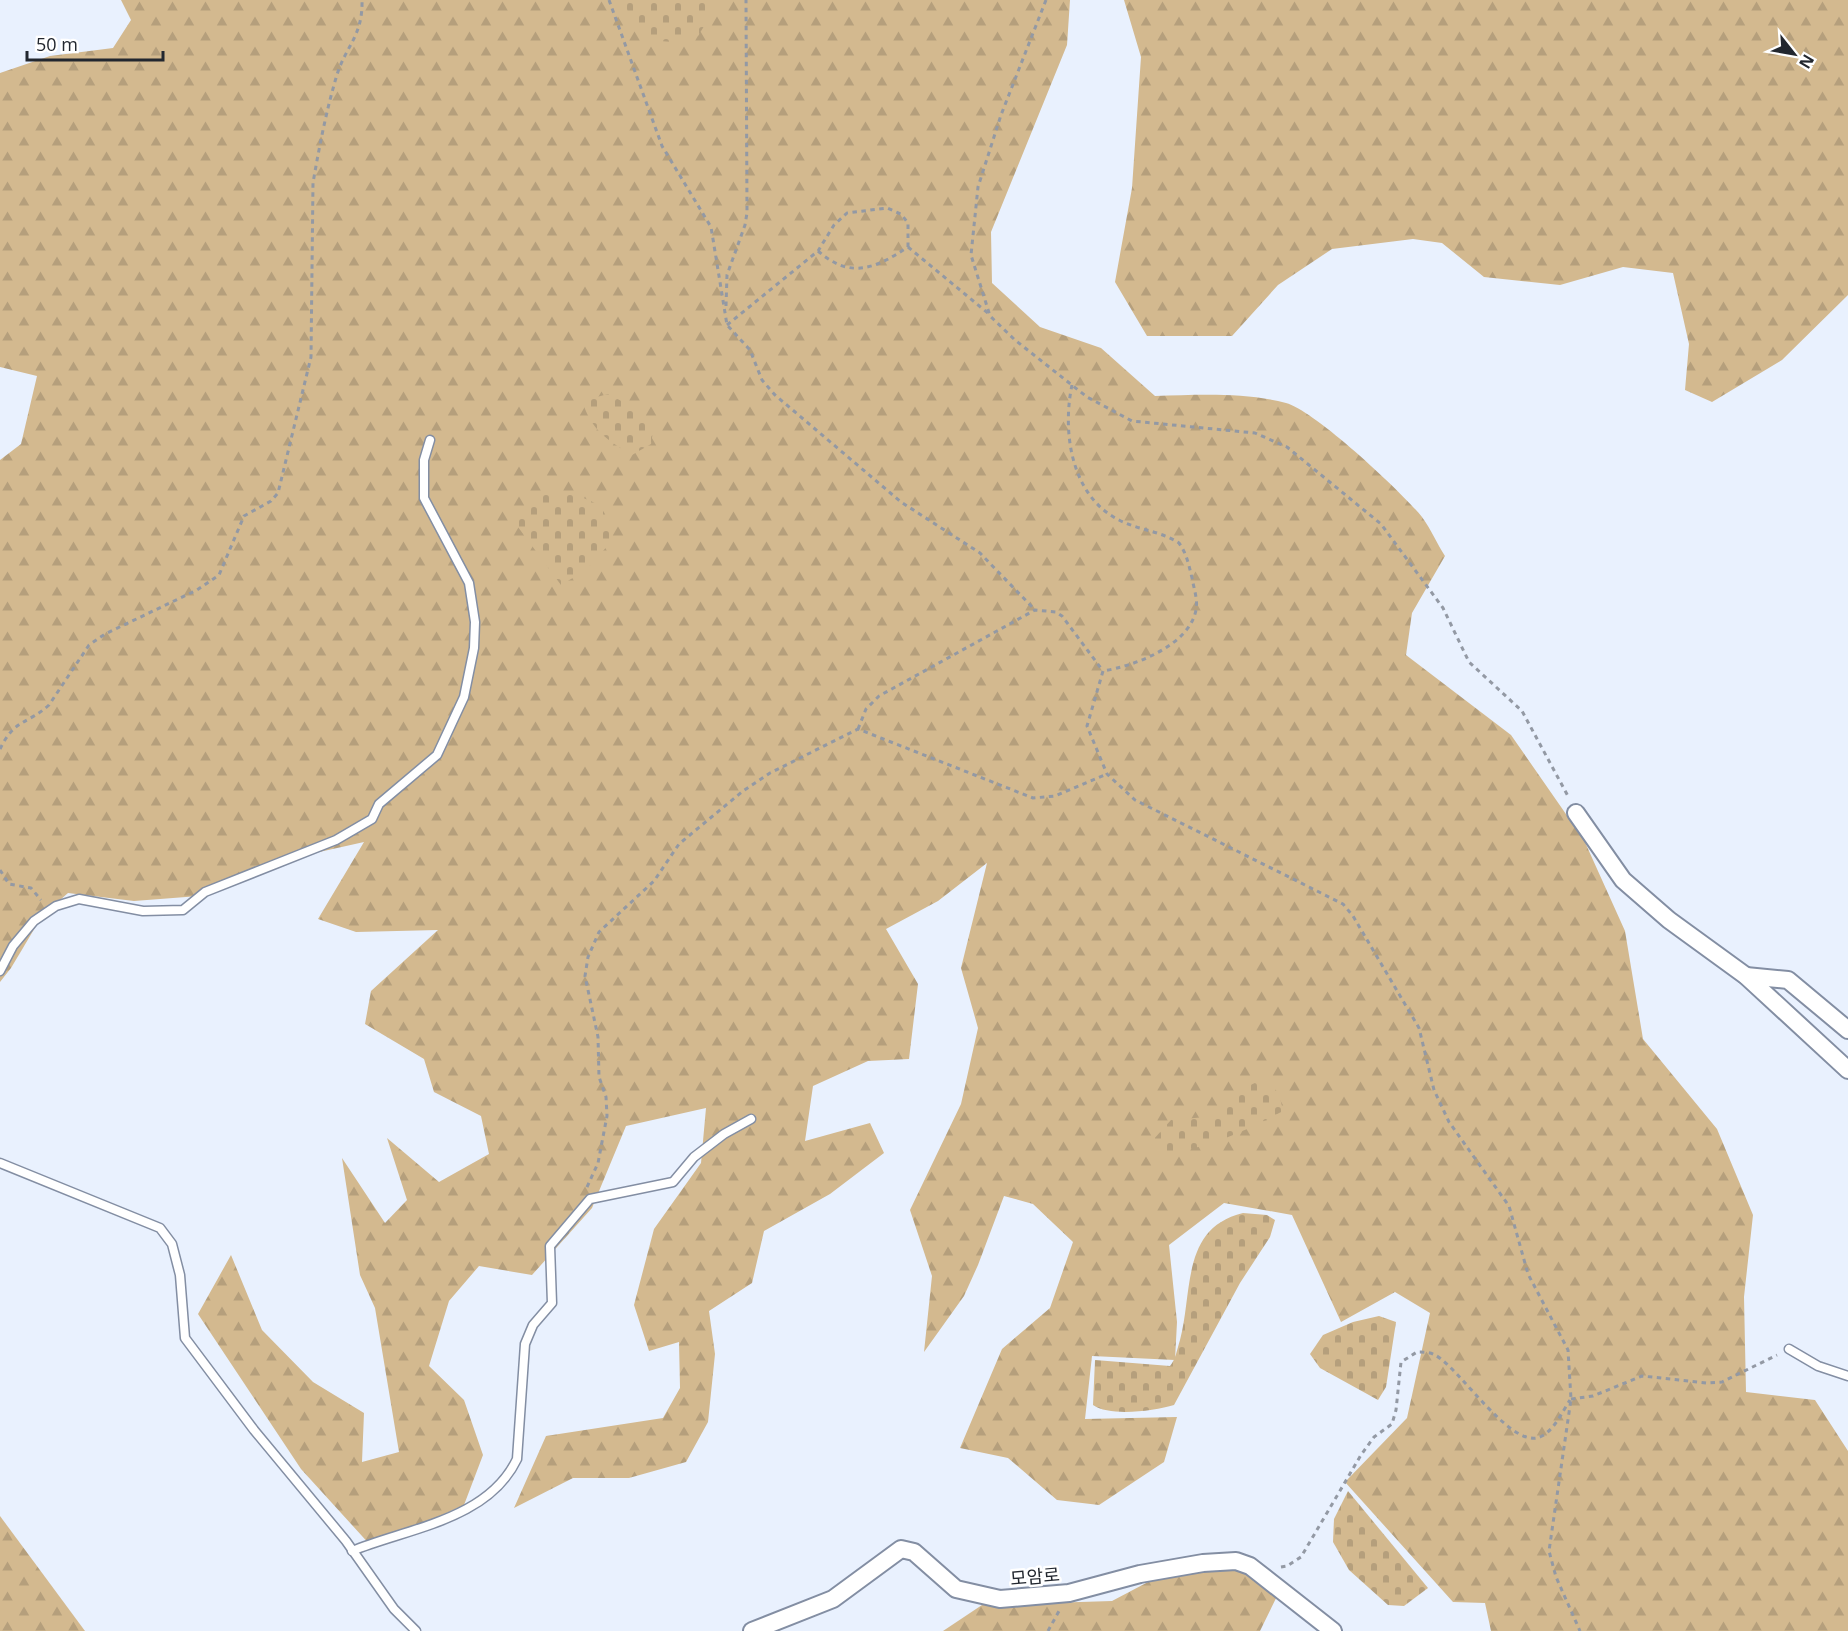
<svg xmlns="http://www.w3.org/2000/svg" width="1848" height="1631" font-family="'Open Sans','Noto Sans KR',sans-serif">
<defs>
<pattern id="forest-firs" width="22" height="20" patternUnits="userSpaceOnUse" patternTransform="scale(1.5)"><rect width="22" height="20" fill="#d3b98f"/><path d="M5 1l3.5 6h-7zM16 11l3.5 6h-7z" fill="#b59f7c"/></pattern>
<pattern id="cemetery-stones" width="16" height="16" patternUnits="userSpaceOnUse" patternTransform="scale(1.5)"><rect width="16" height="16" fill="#d3b98f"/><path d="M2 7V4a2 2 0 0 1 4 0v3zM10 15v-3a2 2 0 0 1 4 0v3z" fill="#b59f7c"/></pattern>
</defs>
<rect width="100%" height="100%" fill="#e9f1fe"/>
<!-- forest -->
<g fill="url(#forest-firs)">
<path d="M121,0H1070L1067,45L991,232L992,283L1040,327L1101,348L1155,396C1198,395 1244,392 1286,403C1314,410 1402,492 1422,517C1431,529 1437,544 1445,556L1412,613L1406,655L1511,735L1584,840L1625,931L1643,1039L1717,1129L1753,1215L1744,1297L1746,1392L1815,1400L1848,1451V1631H1491L1485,1603L1453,1602L1345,1482L1407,1418L1430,1313L1395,1292L1341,1322L1292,1215L1224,1203L1169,1245L1177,1322L1175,1360L1092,1356L1085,1419L1177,1417L1164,1462L1099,1505L1057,1500L1008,1458L960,1448L1002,1349L1050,1308L1073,1242L1033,1204L1004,1196L978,1265L964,1296L924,1352L932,1276L910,1210L961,1104L978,1028L961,968L987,863L938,901L886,929L918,984L909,1059L868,1061L813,1086L805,1141L870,1123L884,1153L830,1194L764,1231L752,1283L709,1311L715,1354L708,1422L686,1462L629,1478H573L514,1508L546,1436L663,1418L680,1388L679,1342L649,1351L634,1305L654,1229L701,1163L706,1108L626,1126L592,1208L532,1275L479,1266L449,1301L429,1366L464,1400L483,1455L464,1505L372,1547L301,1469L198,1314L231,1255L262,1330L313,1382L364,1413L362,1462L399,1452L375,1308L360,1275L342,1158L385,1223L407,1200L387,1138L439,1182L489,1154L481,1116L434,1092L424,1059L365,1024L371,991L438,930L356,932L318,919L364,842L279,861L199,896L134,901L68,893L42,916L11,968L0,982V460L21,444L37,376L0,367V73L50,56L113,48L131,20Z"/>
<polygon points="1124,0 1848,0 1848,295 1782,360 1712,402 1685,390 1689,344 1673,273 1623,267 1560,285 1484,277 1442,243 1413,239 1332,249 1278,285 1232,336 1147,336 1115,282 1132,188 1141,57"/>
<polygon points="0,1516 85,1631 0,1631"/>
<polygon points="1203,1553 1281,1588 1260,1631 943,1631 982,1605 1112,1601"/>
</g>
<!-- cemetery -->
<g fill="url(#cemetery-stones)">
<polygon points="624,0 717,0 714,10 698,36 673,42 647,40 632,24"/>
<path d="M608,394L631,406L654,425L651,444L632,455C606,439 592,431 582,401Z"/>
<path d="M564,491C599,504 607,502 611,542L586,570L561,585L515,523C528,497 535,493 564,491Z"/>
<path d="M1263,1079L1279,1093L1283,1111C1249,1129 1193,1157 1155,1151L1153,1140L1171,1120L1218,1116L1236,1092Z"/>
<path d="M1243,1213L1267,1215L1275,1220L1270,1237L1240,1283L1174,1405C1154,1411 1110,1417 1093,1405L1095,1360L1170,1366C1176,1359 1177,1349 1180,1340C1193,1291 1181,1228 1243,1213Z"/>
<polygon points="1379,1316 1396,1322 1386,1387 1378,1400 1320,1368 1310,1354 1323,1335 1353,1322"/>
<polygon points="1348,1491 1428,1588 1404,1606 1388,1605 1349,1570 1333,1542 1334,1519"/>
</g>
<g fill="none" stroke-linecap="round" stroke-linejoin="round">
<defs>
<g id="lane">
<polyline points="0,971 13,946 34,921 56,906 79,899 143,911 183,910 205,892 336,840 372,819 379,804 437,755 464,697 474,648 475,622 469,583 424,498 424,460 430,440"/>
<polyline points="0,1163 160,1228 172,1244 180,1275 185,1338 254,1430 346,1541 394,1609 416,1631"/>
<polyline points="1789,1349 1818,1366 1848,1376"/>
<path d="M352,1551C408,1528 488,1520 517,1459L525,1344L533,1325L552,1303L550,1246L590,1199L673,1182L694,1157L724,1134L751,1119"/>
</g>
<g id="street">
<polyline points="1576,813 1623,880 1669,920 1746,976 1848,1070"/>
<polyline points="1746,976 1788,980 1848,1030"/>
<polyline points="752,1631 833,1599 901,1549 914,1552 956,1589 1000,1599 1069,1593 1140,1574 1203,1563 1236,1561 1250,1566 1333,1631"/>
</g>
</defs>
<!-- lane casing -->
<use href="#lane" stroke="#838ea3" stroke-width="11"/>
<!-- street casing -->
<use href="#street" stroke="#838ea3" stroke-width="20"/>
<!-- path -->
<g stroke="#9399a4" stroke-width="3" stroke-dasharray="4.5 4.5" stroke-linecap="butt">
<polyline points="609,0 662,146 711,227 727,325 750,350 762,380 775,395 901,502 980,553 1035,610"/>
<polyline points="1046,0 1001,115 978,187 971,255 990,316 1015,340 1087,397 1132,421 1255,433 1287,447 1381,524 1443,608 1469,662 1522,711 1569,798"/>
<polyline points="908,247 989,314"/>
<path d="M818,251C851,280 876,268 908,247"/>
<polyline points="726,306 727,275 745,225 747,213 746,0"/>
<polyline points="727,325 818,251 834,225 847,213 887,208 901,214 908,223 908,247"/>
<path d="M1072,385C1062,432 1071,496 1119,520C1138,530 1161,531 1179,543C1187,554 1189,566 1192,578C1194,589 1198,600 1196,610C1189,646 1134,666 1103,671"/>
<polyline points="1103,671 1087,726 1107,774 1135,800 1343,904 1353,916 1419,1028 1434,1090 1449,1122 1509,1206 1528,1274 1568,1350 1571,1399 1549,1551 1556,1577 1580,1631"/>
<polyline points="858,729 866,709 879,696 1035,610 1056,612 1062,616 1103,671"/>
<path d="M0,749C15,718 27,725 49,705L89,645L105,634L197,590L219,575L244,516L271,501L278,493L311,357L313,183C319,148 326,112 336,78C345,46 363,37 362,0"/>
<polyline points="0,870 9,884 31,888 41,900"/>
<polyline points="587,1187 598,1163 607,1116 606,1097 599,1077 598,1037 585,976 588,957 599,932 654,881 679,844 743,791 770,773 858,729 1033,798 1055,796 1107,774"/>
<polyline points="1571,1399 1593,1396 1642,1376 1707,1383 1722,1382 1777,1355"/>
<path d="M1281,1567L1287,1566L1301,1557L1361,1455L1374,1437L1392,1424L1396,1410L1401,1362L1417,1352C1423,1352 1430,1352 1435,1355C1461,1369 1513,1453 1542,1436C1555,1429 1562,1412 1570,1400"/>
<polyline points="1048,1631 1059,1611"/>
</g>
<!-- lane -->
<use href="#lane" stroke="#fff" stroke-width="8"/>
<!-- street -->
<use href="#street" stroke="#fff" stroke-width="16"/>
</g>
<g text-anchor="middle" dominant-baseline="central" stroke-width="5" stroke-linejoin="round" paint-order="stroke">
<!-- street labels -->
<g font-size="18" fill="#22272f" stroke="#fff">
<text transform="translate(1035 1576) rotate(-5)">모암로</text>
</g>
</g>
<!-- north arrow -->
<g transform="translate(1794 54) rotate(121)" stroke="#ffffff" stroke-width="4.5" paint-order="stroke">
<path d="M0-4.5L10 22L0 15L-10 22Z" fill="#22272f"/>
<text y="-9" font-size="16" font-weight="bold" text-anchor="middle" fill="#22272f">N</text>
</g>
<!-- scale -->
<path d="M27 51v9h136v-9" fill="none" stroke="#22272f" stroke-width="3"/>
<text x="36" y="51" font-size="18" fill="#22272f" stroke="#ffffff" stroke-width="4.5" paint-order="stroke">50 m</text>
</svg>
